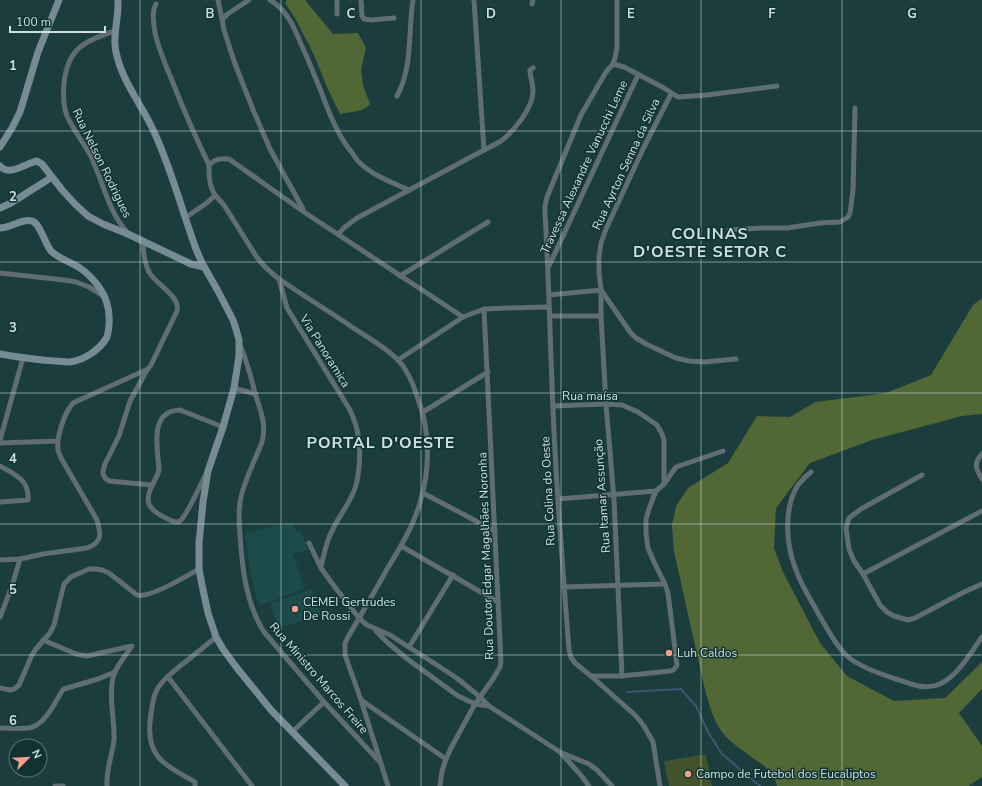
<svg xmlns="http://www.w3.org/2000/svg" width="982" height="786" font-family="'Nunito Sans',sans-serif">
<rect width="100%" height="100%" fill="#1b3d3d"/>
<!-- built -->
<g fill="#1d4a4a">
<polygon points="292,522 296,531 301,530 308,550 293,554 305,589 258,606 249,564 245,533"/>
<polygon points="312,589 321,615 279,628 274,617 270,603"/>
</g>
<!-- green -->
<polygon fill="#42532b" points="706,754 712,786 669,786 664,761"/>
<!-- forest -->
<g fill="#526736">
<path d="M287,0H305L333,34L358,33L366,48L361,70L363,85L370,104C364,112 349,112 340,114L327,87L314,55L295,18L285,3Z"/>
<path d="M982,298V414L962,416L872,440L810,463L776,508L774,548L783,572L820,643L847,676L894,701L945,698L982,662V689L959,713L982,746V777L968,786H777C772,767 760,764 746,753C739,748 728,740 723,733C714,723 710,706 706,694L674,552L672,525L676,506L688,488L728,463L757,416L790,417L815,402L886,393L931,375L973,305Z"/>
</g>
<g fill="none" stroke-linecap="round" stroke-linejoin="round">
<!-- stream -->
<polyline stroke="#40556f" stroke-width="2" points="627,692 681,689 696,706 708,732 722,754 760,786"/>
<!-- street -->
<g stroke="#606d73" stroke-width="5">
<polyline points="218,0 222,19"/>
<polyline points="249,0 229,13 222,19 224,30 235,64 254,112 270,149 303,209"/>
<path d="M270,0C287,10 294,27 301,44C308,59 314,74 320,89C329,112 337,135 353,154C355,158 358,161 361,164C374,176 393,183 409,190"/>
<polyline points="337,0 337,14"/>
<polyline points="361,0 362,16 364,19 371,20 394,18"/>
<path d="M617,0V48L615,58L613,64L606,72L581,115L547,197L545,206V214C549,278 550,343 553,408C556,489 563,569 569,650L571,657L575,663L591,676L636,716L644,726L653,742L660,786"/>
<path d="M156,4C151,12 154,28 156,37C160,53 167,68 173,83C184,111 196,138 209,165"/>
<polyline points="532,4 533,0"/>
<path d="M115,31C84,41 68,48 64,83C63,94 63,106 67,116C74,132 86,145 93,161C104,186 109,212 127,232"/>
<polyline points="613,64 624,67 664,88 678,97 707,95 777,86"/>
<path d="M397,96C413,67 408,31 413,0"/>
<path d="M484,150C490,147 496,144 501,141C514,131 533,108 533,91C533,85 531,79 530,72V70L533,68"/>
<path d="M215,195C209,186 209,176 209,165C215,159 220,158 229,159L304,212L463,317"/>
<path d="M185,218L208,202L215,195L224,205L256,256C262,265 270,272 279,279C304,296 330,312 355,329C369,338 385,347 397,359C407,369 414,386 418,399C431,433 430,472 419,506C412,529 398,551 386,571C374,593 361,615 348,637L345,643V655L361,700L388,786"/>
<polyline points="729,230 761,228 787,228 820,223 840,222 848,217 850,213 853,190 855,108"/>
<polyline points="338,234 345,227 357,218 484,150 474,0"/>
<polyline points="549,266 638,75"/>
<polyline points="0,273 64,280 76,282 89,287 104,296"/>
<polyline points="400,276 488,222"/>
<path d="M279,279L287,308L350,410C359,430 361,444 359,467C358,473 358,479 356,485C352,501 340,514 333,529C326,541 324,554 321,567"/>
<polyline points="549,295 601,290 630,332 636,338 646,344 676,358 689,361 704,362 736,359"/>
<polyline points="550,316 601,316"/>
<path d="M240,345C247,361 251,377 255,393C260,409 267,425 262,442C256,458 247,475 242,493C238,506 239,521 240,535C242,568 246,603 264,632L324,702L379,761"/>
<polyline points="398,360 463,317 484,309 507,308 549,307"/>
<polyline points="147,370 130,401 119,436 105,464 103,471 103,474 105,478 109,481 152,485"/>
<polyline points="234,388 256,394"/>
<polyline points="553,406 606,404 622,405 638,412 657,425 662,434 664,440 664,484"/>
<polyline points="423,412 488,372"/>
<polyline points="0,440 23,358"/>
<polyline points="0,443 58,441"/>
<path d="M982,454C973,463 976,469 982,479"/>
<path d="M0,466C15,474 30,481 28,500L0,502"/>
<path d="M811,472C806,476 802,480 798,485C783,509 786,545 796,570C801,585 811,600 818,613C827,628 835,645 847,656C859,667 883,675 899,680C913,685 926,690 940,684C959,675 970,653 982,637"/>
<path d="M206,474C201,483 187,516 180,521C176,524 170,520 166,518C149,510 143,502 153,484C155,479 158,475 159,470C158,449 148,411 180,410L223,427"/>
<polyline points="922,475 861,509 849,518 846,528 849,549 854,561 863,574 880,605 887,612 894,616 908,620 915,618 964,592 982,584"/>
<polyline points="423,493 495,531"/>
<polyline points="558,499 656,491"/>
<polyline points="309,543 321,568 331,582 359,618 367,625 390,635 440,667 458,679 480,697 489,706 526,730 560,752 579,773 589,786"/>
<polyline points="401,546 498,602"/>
<path d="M0,560L20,559L43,554L87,548C103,542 101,534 97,520L61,458C60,455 58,452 58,449C56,437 65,412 73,403L148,369L151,365L177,311C181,296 155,284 149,272C144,262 143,251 143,241"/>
<polyline points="863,574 982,511"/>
<polyline points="564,587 665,584"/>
<polyline points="0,617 12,586 20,559"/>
<polyline points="376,631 388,643 406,658 458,696 475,704 489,706"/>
<path d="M43,640L76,654L87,656L132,646C126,655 119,663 115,672C107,690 115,720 114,740C112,756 106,770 107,786"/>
<polyline points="409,647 453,575"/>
<path d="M591,676H622L670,671C674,670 675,669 677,665L668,593L665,584L654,562L648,548L646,533V519L650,506L656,491L664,484L676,467L723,451"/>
<polyline points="622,676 614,500 606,404 601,316 601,290 599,272 599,257 601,243 606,229 644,147 671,94"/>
<polyline points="168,677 252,786"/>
<path d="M0,688L10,690L14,689L19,685L32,655L36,649L50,633L54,625L64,584L71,577L89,569H96L102,570L109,573L137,595C149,599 187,576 199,569"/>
<polyline points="361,700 446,759"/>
<path d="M0,728C9,728 20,729 29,728C45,725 54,704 62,691L64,689L98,679L115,672"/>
<polyline points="292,732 324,702"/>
<polyline points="562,753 589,764 597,770 612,786"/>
<polyline points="55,786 63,786"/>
<path d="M195,786V782C163,764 144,756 151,714C152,706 153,695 158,688C163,679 172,673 180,666C192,657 204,647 216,637"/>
<polyline points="440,786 442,771 446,759 451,748 475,704 493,679 500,667 501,662 484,309"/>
</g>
<!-- secondary -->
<g stroke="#778b94" stroke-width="7">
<path d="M118,0C118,6 118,12 117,18C116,29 113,41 116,52C122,82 143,106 155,134C172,171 182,211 196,249L202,263L218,291L233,320L236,329L239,340V356L234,388L223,427L208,471L203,502L199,543V569L202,585L208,613L216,637L223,649L237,668L271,710L345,786"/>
<polyline points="0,147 12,128 20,112 38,52 59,0"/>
<path d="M0,166C9,177 26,163 37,161L42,164L52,177L63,191L75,204L88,216L103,224L128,234L191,264L204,267"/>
<polyline points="0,208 11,203 52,177"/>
<path d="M0,228C11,228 23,218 32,221C40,223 45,244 51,251C59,259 71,262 80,268C87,273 94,280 99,287C107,298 110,312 109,325C109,329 108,333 107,337C100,350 84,360 70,362C65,362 59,361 55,361C36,360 18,357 0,354"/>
</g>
</g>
<!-- grid -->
<path fill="none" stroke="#cde0df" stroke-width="1" stroke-opacity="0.55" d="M140,0V786M281,0V786M421,0V786M561,0V786M701,0V786M842,0V786M0,131H982M0,262H982M0,393H982M0,524H982M0,655H982"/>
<!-- markers -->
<g fill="#f59d8e" stroke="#103332" stroke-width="1.5">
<circle cx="295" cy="609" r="4"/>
<circle cx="669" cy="653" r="4"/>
<circle cx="688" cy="774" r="4"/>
</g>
<g text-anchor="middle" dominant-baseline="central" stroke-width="3" stroke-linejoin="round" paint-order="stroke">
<!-- street labels -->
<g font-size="12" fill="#cde0df" stroke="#103332">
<text transform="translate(102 163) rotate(64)">Rua Nelson Rodrigues</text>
<text transform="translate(626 164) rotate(-65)">Rua Ayrton Senna da Silva</text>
<text transform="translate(584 167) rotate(-65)">Travessa Alexandre Vanucchi Leme</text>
<text transform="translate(325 351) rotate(58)">Via Panoramica</text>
<text x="590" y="396">Rua maísa</text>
<text transform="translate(548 491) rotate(-93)">Rua Colina do Oeste</text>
<text transform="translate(602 496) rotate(-94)">Rua Itamar Assunção</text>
<text transform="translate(486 556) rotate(-92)">Rua Doutor Edgar Magalhães Noronha</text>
<text transform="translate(319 678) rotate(49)">Rua Ministro Marcos Freire</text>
</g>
<!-- poi labels -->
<g font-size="12" fill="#cde0df" stroke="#103332" text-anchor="start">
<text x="303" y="602">CEMEI Gertrudes<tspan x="303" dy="14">De Rossi</tspan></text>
<text x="677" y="653">Luh Caldos</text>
<text x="696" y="774">Campo de Futebol dos Eucaliptos</text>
</g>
<!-- district labels -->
<g font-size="16" font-weight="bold" letter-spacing="1" fill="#cde0df" stroke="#103332">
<text x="710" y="234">COLINAS<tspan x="710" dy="18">D'OESTE SETOR C</tspan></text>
<text x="381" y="443">PORTAL D'OESTE</text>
</g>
</g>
<g font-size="13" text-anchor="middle" font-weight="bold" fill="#cde0df" stroke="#103332" stroke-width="3" stroke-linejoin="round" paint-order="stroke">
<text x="210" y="18">B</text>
<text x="351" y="18">C</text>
<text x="491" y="18">D</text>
<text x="631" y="18">E</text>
<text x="772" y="18">F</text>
<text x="912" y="18">G</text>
<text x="13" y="70">1</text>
<text x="13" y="201">2</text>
<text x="13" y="332">3</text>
<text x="13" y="463">4</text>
<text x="13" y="594">5</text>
<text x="13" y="725">6</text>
</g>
<!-- north arrow -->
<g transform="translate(28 758) rotate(66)"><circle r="19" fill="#103332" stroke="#5c7877"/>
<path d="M0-3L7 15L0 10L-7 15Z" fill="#f59d8e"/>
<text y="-6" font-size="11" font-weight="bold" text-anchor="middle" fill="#cde0df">N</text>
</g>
<!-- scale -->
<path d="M10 26v6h95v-6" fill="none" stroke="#cde0df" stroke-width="2"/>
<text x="16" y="26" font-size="12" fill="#cde0df" stroke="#103332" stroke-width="3" paint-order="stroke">100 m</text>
</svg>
